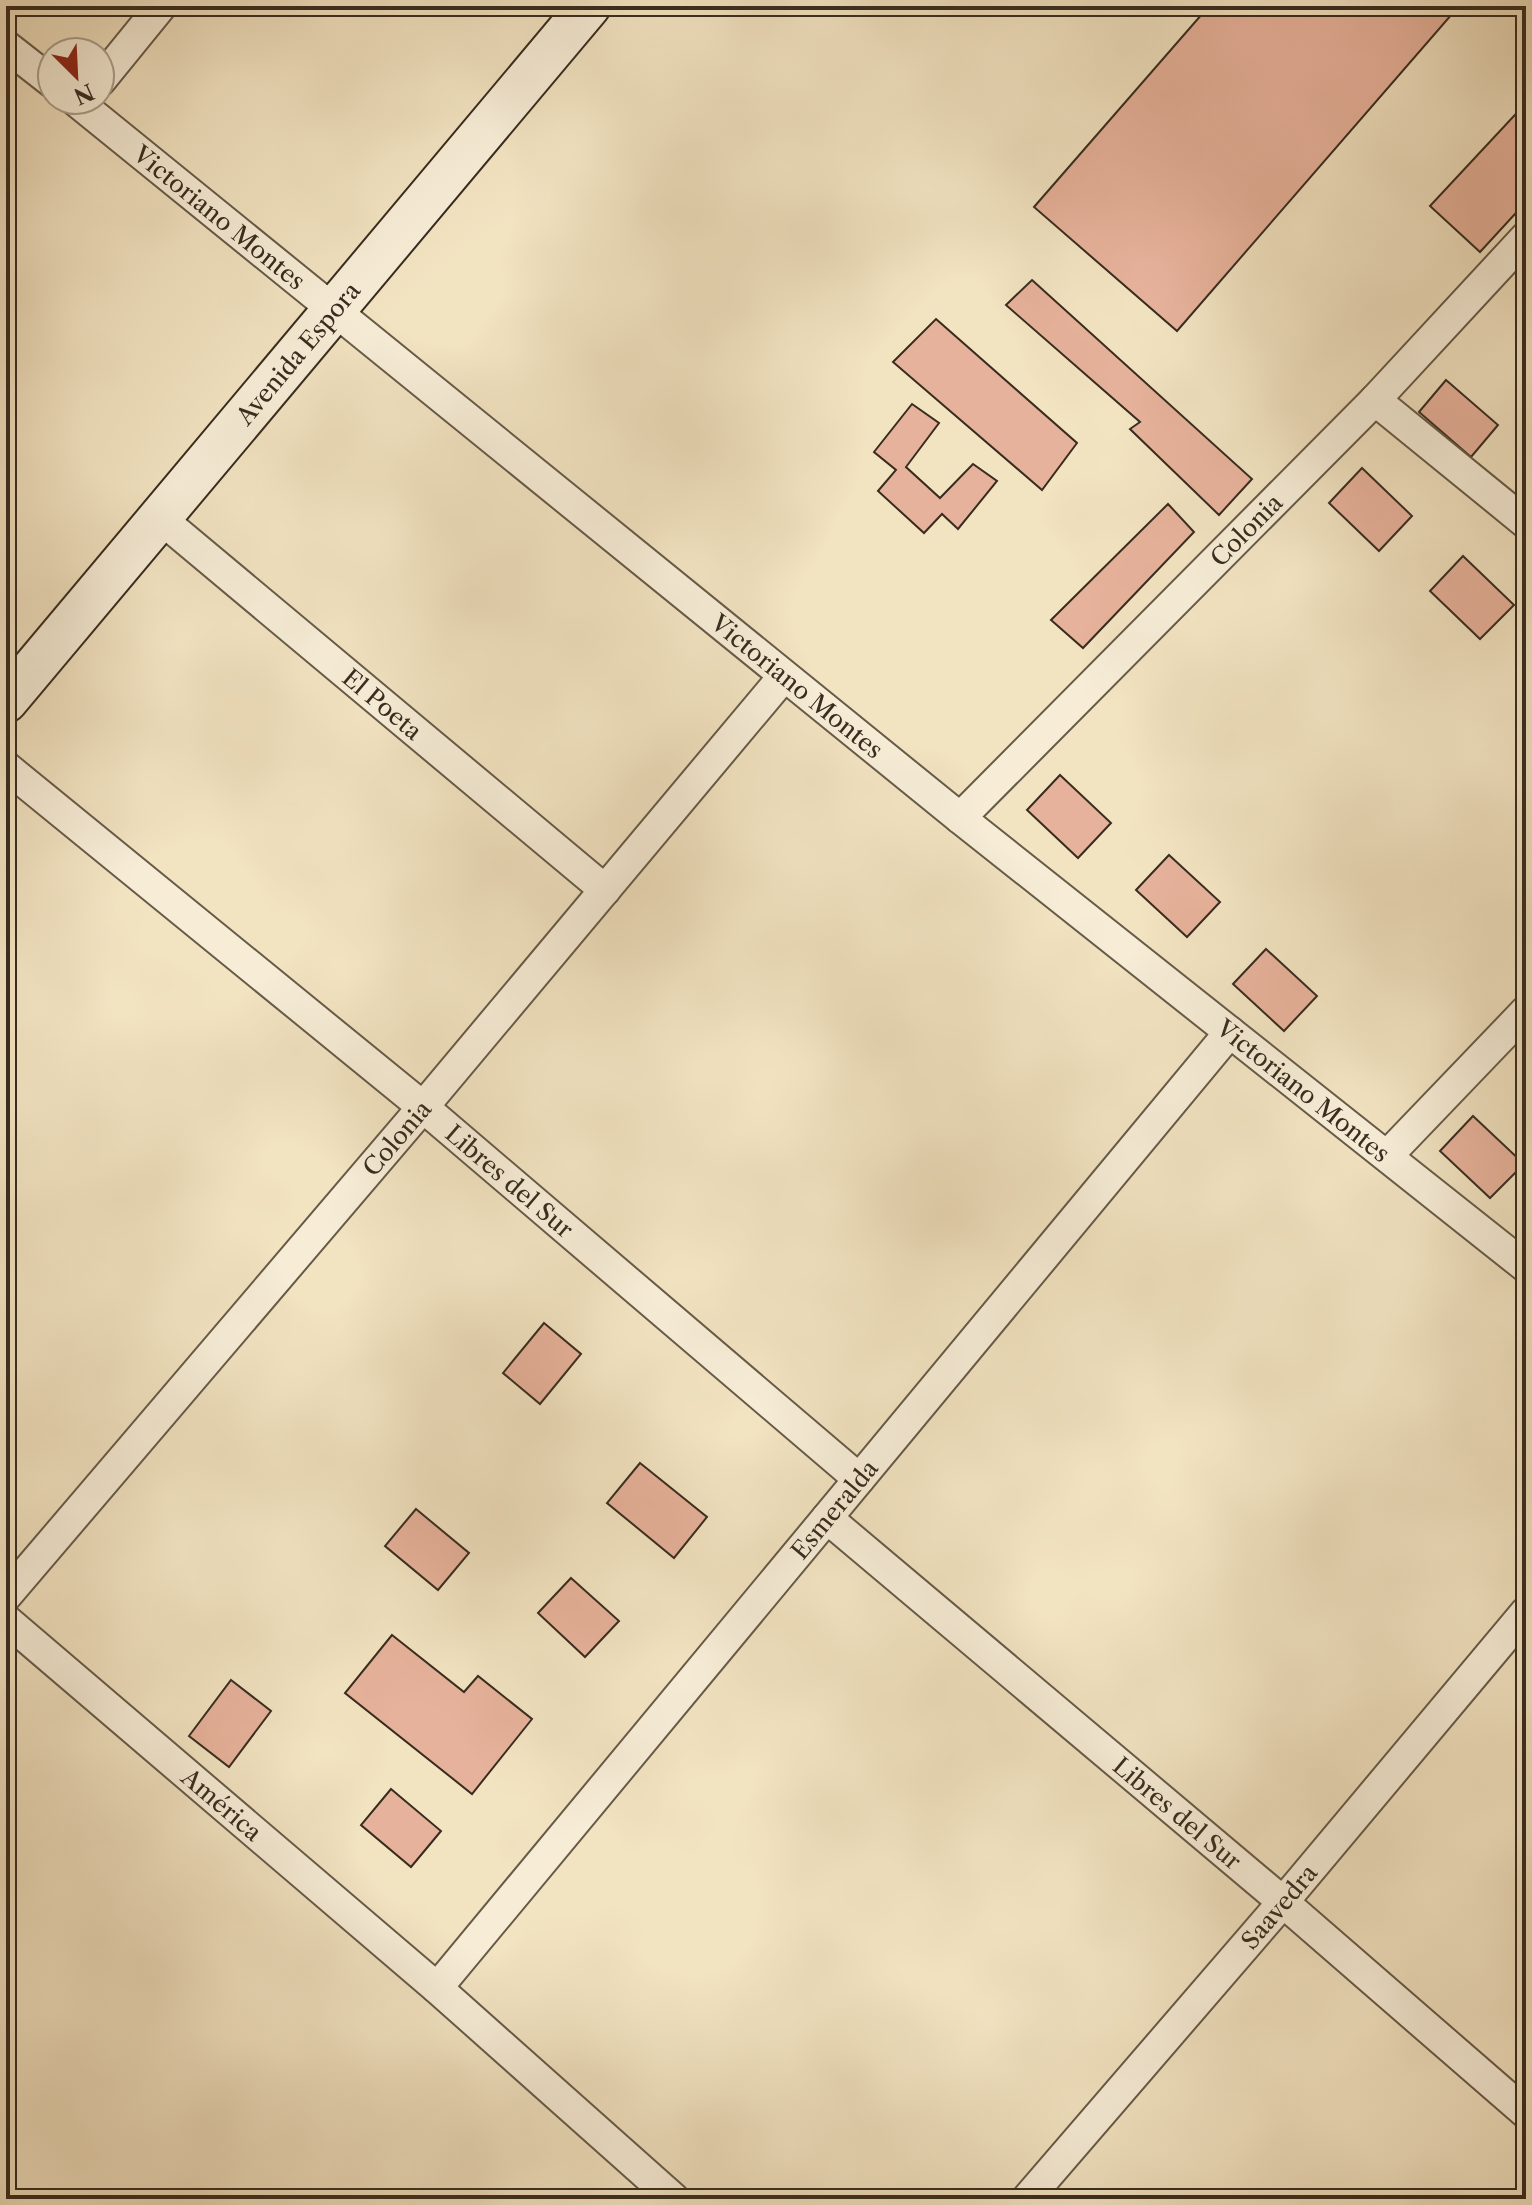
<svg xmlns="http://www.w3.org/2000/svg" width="1532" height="2205" font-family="'Libre Caslon Text',serif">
<rect width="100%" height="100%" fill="#f2e3c1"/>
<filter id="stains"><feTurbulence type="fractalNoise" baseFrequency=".0025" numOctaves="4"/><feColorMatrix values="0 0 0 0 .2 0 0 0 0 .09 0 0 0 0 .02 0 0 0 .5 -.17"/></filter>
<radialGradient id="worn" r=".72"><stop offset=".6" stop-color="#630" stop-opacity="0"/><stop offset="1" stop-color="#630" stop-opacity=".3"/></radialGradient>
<!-- building -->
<g fill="#e7b29b" stroke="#382c1f" stroke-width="2">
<polygon points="1209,6 1459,6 1177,331 1034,207"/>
<polygon points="1526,103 1526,202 1480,252 1430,206"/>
<polygon points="1032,280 1252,479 1219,515 1130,429 1140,422 1006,305"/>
<polygon points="936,319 1077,443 1042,490 893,362"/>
<polygon points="1446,380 1498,425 1471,457 1419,412"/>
<polygon points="912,404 939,423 906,467 940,498 973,464 997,481 958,529 942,514 924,533 878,491 896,470 874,452"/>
<polygon points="1362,468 1412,516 1379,551 1329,503"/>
<polygon points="1168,504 1194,532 1083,648 1051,620"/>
<polygon points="1463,556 1514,605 1480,639 1430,591"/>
<polygon points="1060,775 1111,823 1078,858 1027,810"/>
<polygon points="1169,855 1220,902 1187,937 1136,890"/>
<polygon points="1266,949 1317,996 1284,1031 1233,984"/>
<polygon points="1473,1116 1524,1164 1490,1198 1440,1151"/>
<polygon points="544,1323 581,1354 540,1404 503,1373"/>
<polygon points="640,1463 707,1517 674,1558 607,1503"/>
<polygon points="416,1509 469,1553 438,1590 385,1546"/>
<polygon points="571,1578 619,1621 585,1657 538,1613"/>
<polygon points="392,1635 464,1692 478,1676 532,1719 472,1794 345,1693"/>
<polygon points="231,1680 271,1711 229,1767 189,1736"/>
<polygon points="391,1789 441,1831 411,1867 361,1825"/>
</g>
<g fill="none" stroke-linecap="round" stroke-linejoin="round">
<defs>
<g id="minor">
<polyline points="6,46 52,82"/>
<polyline points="100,81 161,6"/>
<path id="s1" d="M75,100L960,818L1526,1267"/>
<polyline points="1375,400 1526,523"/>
<path id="s2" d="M160,518L605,890"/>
<path id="s3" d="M6,767L423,1107L859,1479"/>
<path id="s4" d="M960,818L1375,400L1526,237"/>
<polyline points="1387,1156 1526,1011"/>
<path id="s5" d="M827,1518L1283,1902L1526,2113"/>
<path id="s6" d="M6,1596L423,1107L784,676"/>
<path id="s7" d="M6,1620L437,1988L674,2199"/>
<path id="s8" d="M437,1988L1230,1032"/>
<path id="s9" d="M1027,2199L1283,1902L1526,1612"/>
</g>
<g id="secondary">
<path id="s10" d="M6,701L589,6"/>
</g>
</defs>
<!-- minor casing -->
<use href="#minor" stroke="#665a48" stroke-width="34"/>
<!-- secondary casing -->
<use href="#secondary" stroke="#382c1f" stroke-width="46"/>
<!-- minor -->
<use href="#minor" stroke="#f7edd7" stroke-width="30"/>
<!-- secondary -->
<use href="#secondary" stroke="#f7edd7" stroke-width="42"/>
</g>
<g text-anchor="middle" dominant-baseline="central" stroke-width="6" stroke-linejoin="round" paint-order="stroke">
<!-- street labels -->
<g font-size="24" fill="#382c1f" stroke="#f7edd7">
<text stroke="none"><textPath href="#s1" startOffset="186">Victoriano Montes</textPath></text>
<text stroke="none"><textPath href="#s10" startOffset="454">Avenida Espora</textPath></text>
<text stroke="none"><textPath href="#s4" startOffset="406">Colonia</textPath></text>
<text stroke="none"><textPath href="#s1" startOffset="930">Victoriano Montes</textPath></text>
<text stroke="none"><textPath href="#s2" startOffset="290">El Poeta</textPath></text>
<text stroke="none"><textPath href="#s1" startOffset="1578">Victoriano Montes</textPath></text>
<text stroke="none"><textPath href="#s6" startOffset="602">Colonia</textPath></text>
<text stroke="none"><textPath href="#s3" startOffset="652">Libres del Sur</textPath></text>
<text stroke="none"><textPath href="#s8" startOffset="622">Esmeralda</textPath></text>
<text stroke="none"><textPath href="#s7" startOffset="284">América</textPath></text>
<text stroke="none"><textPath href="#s5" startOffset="458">Libres del Sur</textPath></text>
<text stroke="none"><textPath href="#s9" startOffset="386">Saavedra</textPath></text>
</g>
</g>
<!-- margin -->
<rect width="1532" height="2205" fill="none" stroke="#f2e3c1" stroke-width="32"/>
<rect x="8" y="8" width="1516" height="2189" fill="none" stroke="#382c1f" stroke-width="4"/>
<rect x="16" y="16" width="1500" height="2173" fill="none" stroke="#382c1f" stroke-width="2"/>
<!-- north arrow -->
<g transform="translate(76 76) rotate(156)"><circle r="38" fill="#f7edd7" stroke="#aba08d" stroke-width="2"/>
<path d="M0-6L14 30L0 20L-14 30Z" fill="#8f2418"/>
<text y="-12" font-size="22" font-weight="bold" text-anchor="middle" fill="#382c1f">N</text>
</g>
<rect width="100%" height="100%" filter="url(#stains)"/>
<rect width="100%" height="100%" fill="url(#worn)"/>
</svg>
